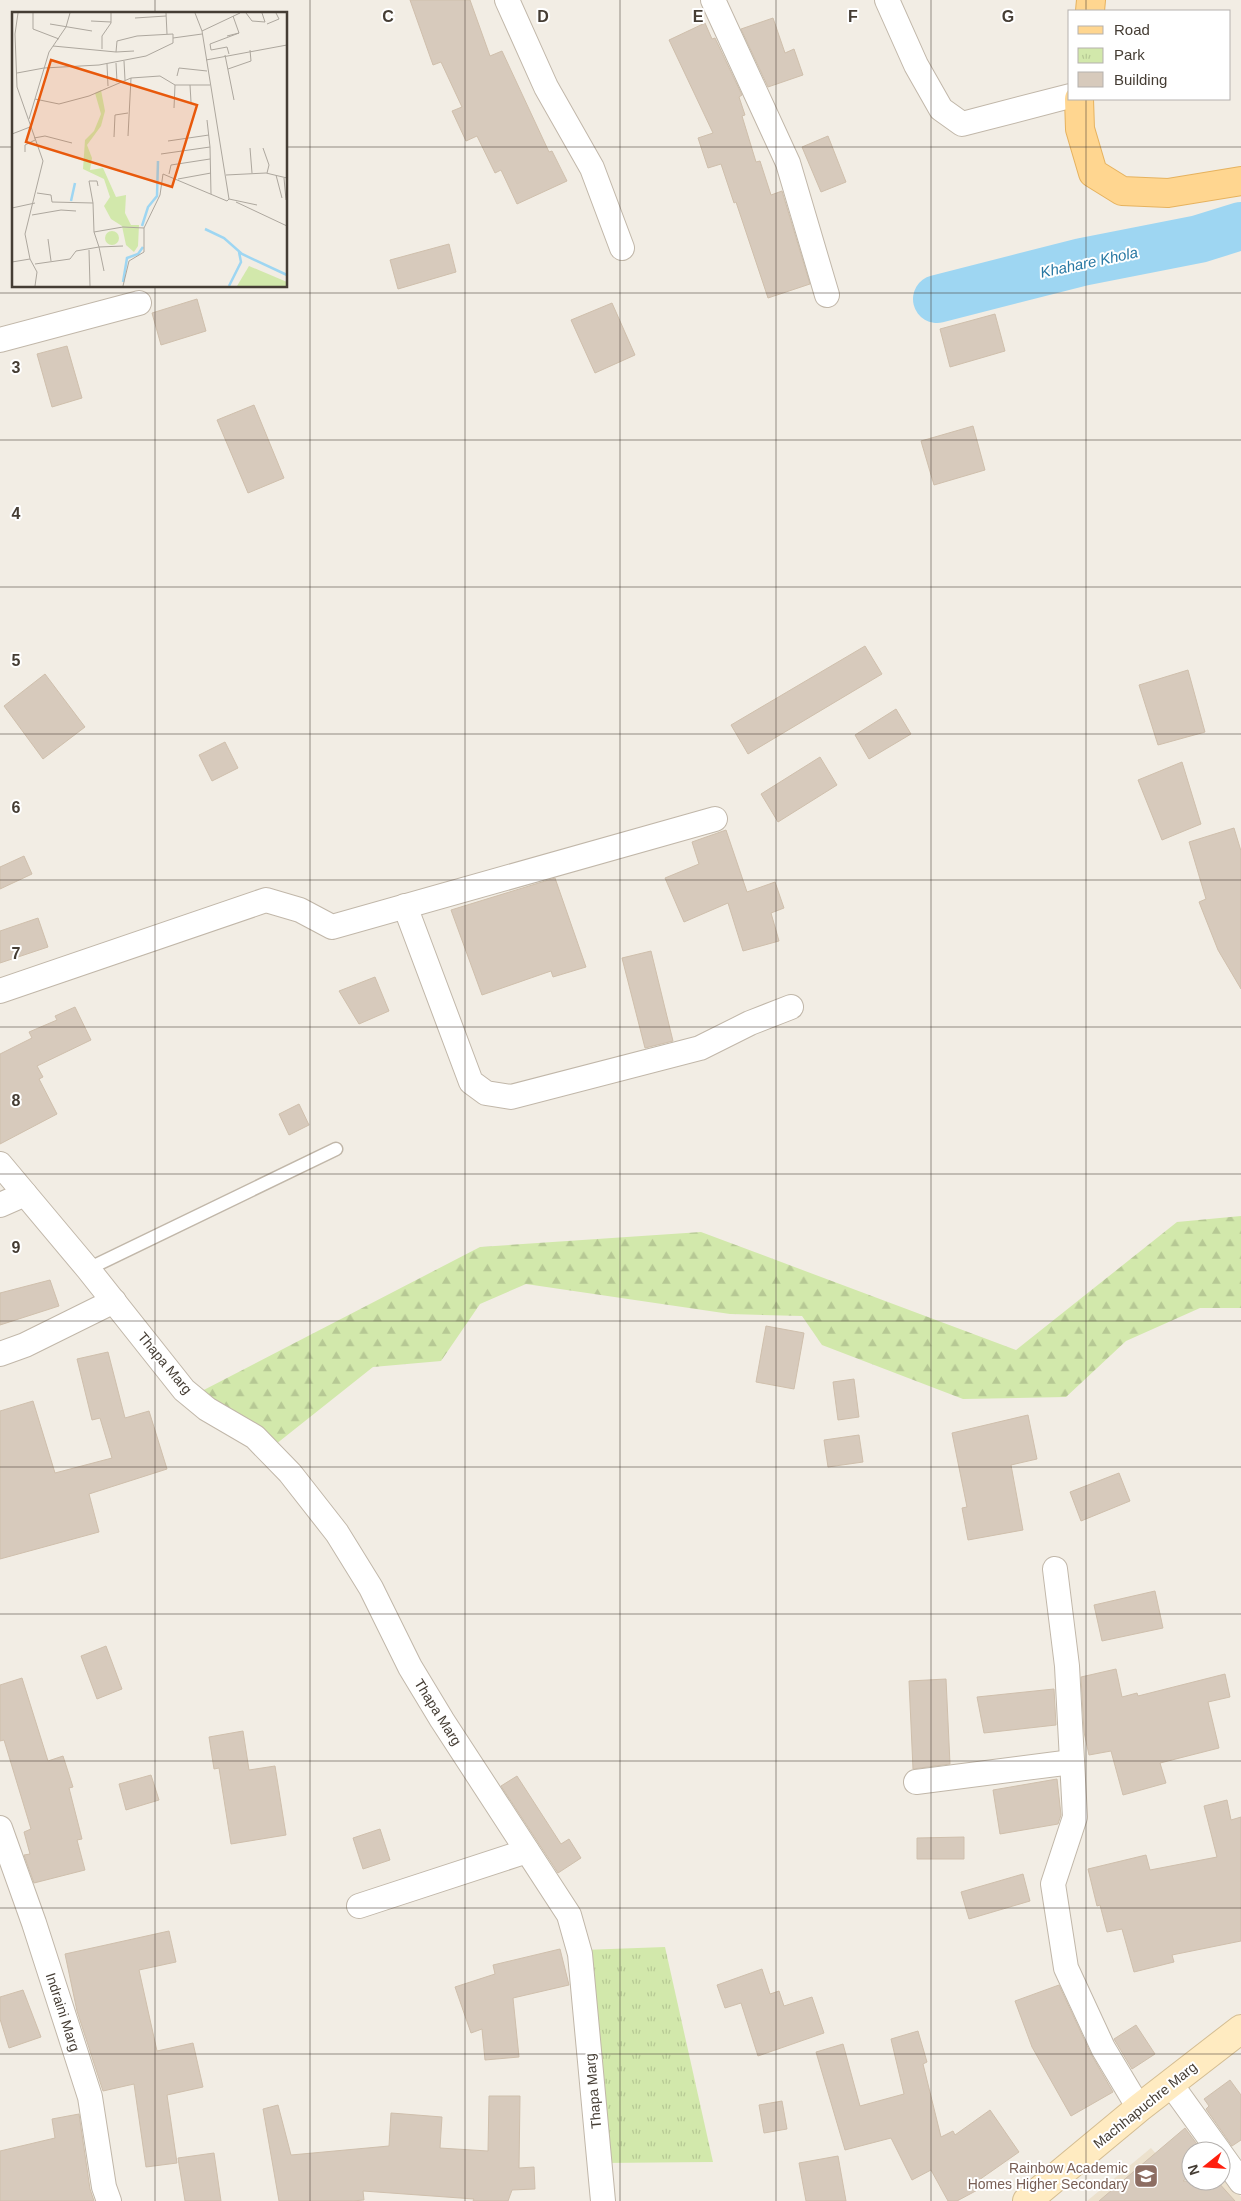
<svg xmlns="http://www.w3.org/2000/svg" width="1241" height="2201" font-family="Helvetica,sans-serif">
<defs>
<pattern id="forest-firs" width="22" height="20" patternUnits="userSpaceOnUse" patternTransform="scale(1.25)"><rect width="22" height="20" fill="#d2e8ab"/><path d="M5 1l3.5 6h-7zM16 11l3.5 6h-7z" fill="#b6c894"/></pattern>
<pattern id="park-tufts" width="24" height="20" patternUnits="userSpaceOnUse" patternTransform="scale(1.25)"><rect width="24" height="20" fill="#d2e8ab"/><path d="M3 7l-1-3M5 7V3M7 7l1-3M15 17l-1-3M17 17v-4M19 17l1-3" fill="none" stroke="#b6c894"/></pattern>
</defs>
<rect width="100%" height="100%" fill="#f2ede4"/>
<!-- education -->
<polygon fill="#ece1cd" points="1151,2148 1193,2197 1210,2181 1221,2181 1221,2171 1241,2197 1241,2201 1087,2201"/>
<!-- forest -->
<polygon fill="url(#forest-firs)" points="1241,1216 1241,1308 1200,1308 1126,1341 1066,1397 963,1399 822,1345 802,1316 730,1314 526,1284 480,1304 441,1361 373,1367 266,1452 198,1393 480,1247 701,1232 1016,1350 1177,1222"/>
<!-- park -->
<polygon fill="url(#park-tufts)" points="665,1947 713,2162 601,2163 583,1950"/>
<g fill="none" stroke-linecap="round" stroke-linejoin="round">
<!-- river -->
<polyline stroke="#9ed6f2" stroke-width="48" points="937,299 1082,262 1199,239 1241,226"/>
</g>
<!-- building -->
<g fill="#d7cabc" stroke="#cfbfac">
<polygon points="410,0 470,0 490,56 502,51 549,152 552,151 567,181 517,204 501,170 495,173 477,136 466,141 452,111 462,107 441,62 433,65"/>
<polygon points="773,18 785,53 794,49 803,75 768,87 741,29"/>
<polygon points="705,23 712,39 715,38 742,95 739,97 745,115 742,116 756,162 760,161 771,195 782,191 810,284 768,298 736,202 734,203 721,164 708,168 698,138 713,133 669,40"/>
<polygon points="828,136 846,182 821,192 802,147"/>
<polygon points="449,244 456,272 398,289 390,260"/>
<polygon points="197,299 206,331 161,345 152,313"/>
<polygon points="612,303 635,355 595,373 571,320"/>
<polygon points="995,314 1005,351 950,367 940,329"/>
<polygon points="67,346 82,398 52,407 37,354"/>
<polygon points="254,405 284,478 248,493 217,420"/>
<polygon points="973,426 985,470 934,485 921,441"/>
<polygon points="865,646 882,674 748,754 731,725"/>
<polygon points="1188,670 1205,732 1158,745 1139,685"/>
<polygon points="45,674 85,727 43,759 4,706"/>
<polygon points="896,709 911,734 869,759 855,735"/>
<polygon points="225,742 238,768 212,781 199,755"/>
<polygon points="820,757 837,785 778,822 761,794"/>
<polygon points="1182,762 1201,824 1162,840 1138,780"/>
<polygon points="1234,828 1241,851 1241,989 1218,950 1199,902 1206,899 1189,842"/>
<polygon points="726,830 747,892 775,882 784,908 771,913 779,941 743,951 728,903 684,922 665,878 699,864 692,842"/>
<polygon points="24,856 32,874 0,889 0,867"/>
<polygon points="555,878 586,967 553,977 551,971 482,995 451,910"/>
<polygon points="38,918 48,947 0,963 0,931"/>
<polygon points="651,951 673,1041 645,1048 622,958"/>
<polygon points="375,977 389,1011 359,1024 339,991"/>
<polygon points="75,1007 91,1040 37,1066 43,1077 39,1079 57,1114 0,1144 0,1054 32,1038 29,1032 57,1020 55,1016"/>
<polygon points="299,1104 309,1125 289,1135 279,1114"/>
<polygon points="50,1280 59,1306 0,1325 0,1293"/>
<polygon points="766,1326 804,1333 794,1389 756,1382"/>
<polygon points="108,1352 125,1418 149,1411 167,1469 89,1494 99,1532 0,1559 0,1411 33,1401 55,1473 112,1458 100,1418 92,1420 77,1359"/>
<polygon points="854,1379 859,1417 838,1420 833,1382"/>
<polygon points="1028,1415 1037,1459 1011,1465 1023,1530 968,1540 962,1508 967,1507 952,1433"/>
<polygon points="859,1435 863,1462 828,1467 824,1440"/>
<polygon points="1119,1473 1130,1501 1081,1521 1070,1492"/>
<polygon points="1155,1591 1163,1628 1102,1641 1094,1605"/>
<polygon points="106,1646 122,1689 97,1699 81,1656"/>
<polygon points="1116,1669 1122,1697 1137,1693 1138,1696 1225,1674 1230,1697 1208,1702 1219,1748 1160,1763 1166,1783 1123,1795 1111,1751 1089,1755 1084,1732 1081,1677"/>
<polygon points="22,1678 48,1761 63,1756 73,1787 69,1788 82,1839 77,1840 85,1870 34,1883 24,1855 30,1854 24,1832 31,1829 4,1740 0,1741 0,1685"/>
<polygon points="946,1679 950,1764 913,1769 909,1681"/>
<polygon points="1054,1689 1056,1725 984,1733 977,1697"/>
<polygon points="243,1731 249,1770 275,1766 286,1835 231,1844 219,1768 214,1769 209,1737"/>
<polygon points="151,1775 159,1800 126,1810 119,1784"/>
<polygon points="517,1776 561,1844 569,1839 581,1858 558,1873 501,1786"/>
<polygon points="1057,1779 1061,1815 1058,1824 1000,1834 993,1790"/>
<polygon points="1227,1800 1231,1820 1241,1817 1241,1941 1172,1955 1174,1962 1134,1972 1122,1929 1107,1932 1100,1905 1097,1906 1088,1869 1146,1855 1150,1870 1217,1857 1204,1806"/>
<polygon points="380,1829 390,1860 363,1869 353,1838"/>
<polygon points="964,1837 964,1859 917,1859 917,1838"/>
<polygon points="1023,1874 1030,1901 969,1919 961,1892"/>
<polygon points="169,1931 176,1962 139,1970 157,2051 193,2043 203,2087 167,2095 177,2163 146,2167 134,2084 103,2091 77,2011 65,1954"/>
<polygon points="560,1949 569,1985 513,1998 519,2057 485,2060 482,2029 471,2033 455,1987 495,1974 493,1965"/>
<polygon points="762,1969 770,1994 779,1991 784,2006 812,1997 824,2033 758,2056 741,2003 725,2008 717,1985"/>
<polygon points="1059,1985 1091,2054 1113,2092 1071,2116 1032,2047 1015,2001"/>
<polygon points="23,1990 41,2037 9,2048 0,2019 0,1997"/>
<polygon points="1136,2025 1155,2054 1132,2069 1114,2039"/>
<polygon points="918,2031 927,2062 923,2064 941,2137 953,2131 955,2135 990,2110 1019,2152 979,2180 983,2187 957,2201 948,2201 931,2170 912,2180 891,2138 845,2150 816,2052 843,2044 860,2106 904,2094 891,2039"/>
<polygon points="1230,2080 1241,2095 1241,2140 1232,2146 1206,2109 1209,2106 1204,2099"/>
<polygon points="489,2096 520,2096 519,2168 534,2167 535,2189 512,2190 508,2201 473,2201 474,2199 363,2191 364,2200 352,2201 279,2201 263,2109 278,2105 291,2155 389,2146 391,2113 442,2117 440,2148 488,2151"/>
<polygon points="782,2101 787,2129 764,2133 759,2105"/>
<polygon points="79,2114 90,2189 94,2201 0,2201 0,2151 55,2138 52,2119"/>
<polygon points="1185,2128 1202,2151 1191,2151 1191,2175 1183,2181 1217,2181 1235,2201 1099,2201"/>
<polygon points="214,2153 221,2201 185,2201 178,2158"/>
<polygon points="838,2156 846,2201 806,2201 799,2163"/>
</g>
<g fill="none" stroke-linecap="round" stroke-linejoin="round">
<defs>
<polyline id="service" points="88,1269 336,1149"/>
<g id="minor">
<polyline points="507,0 546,87 592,168 622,248"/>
<polyline points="713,0 788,163 827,295"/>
<polyline points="887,0 916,65 941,109 962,124 1070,96"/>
<polyline points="0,340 139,303"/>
<polyline points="405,906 471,1082 486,1093 511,1097 700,1048 750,1023 791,1007"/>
<polyline points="0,991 266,900 300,910 332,927 715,819"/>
<polyline points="0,1164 88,1269 184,1390 207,1409 255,1437 290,1473 337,1533 371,1588 410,1667 442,1720 569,1915 580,1954 603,2201"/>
<polyline points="0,1205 25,1194"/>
<polyline points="0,1354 25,1345 114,1301"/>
<polyline points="1055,1569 1067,1666 1075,1817 1053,1884 1066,1968 1103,2048 1139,2108"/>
<polyline points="916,1782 1072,1762"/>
<polyline points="0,1828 34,1923 90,2097 104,2187 109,2201"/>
<polyline points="359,1906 527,1851"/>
<polyline points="1170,2083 1219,2151"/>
<polyline points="1221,2154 1241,2182"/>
</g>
<polyline id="secondary" points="1027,2201 1139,2108 1241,2029"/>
<g id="primary">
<polyline points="1090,11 1091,0"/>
<polyline points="1079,99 1080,129 1093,173 1122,191 1168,193 1241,181"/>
</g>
</defs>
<!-- service casing -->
<use href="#service" stroke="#c1b7a9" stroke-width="15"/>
<!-- minor casing -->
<use href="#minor" stroke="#c1b7a9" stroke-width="26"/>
<!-- secondary casing -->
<use href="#secondary" stroke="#d4bd92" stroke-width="30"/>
<!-- primary casing -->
<use href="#primary" stroke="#e6b25e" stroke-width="30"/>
<!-- service -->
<use href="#service" stroke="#fff" stroke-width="12"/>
<!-- minor -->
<use href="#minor" stroke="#fff" stroke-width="24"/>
<!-- secondary -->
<use href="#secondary" stroke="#ffebc1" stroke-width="28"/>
<!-- primary -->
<use href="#primary" stroke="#ffd690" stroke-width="28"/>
</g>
<!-- grid -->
<path fill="none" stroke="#453d34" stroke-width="1" stroke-opacity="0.55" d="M155,0V14M310,0V2201M465,0V2201M620,0V2201M776,0V2201M931,0V2201M1086,0V11M1086,99V2201M0,147H14M286,147H1241M155,286V2201M0,293H1241M0,440H1241M0,587H1241M0,734H1241M0,880H1241M0,1027H1241M0,1174H1241M0,1321H1241M0,1467H1241M0,1614H1241M0,1761H1241M0,1908H1241M0,2054H1241"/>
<!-- icons -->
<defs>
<symbol id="school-square" viewBox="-11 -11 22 22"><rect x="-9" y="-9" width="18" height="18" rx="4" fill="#8d6e63" stroke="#fff"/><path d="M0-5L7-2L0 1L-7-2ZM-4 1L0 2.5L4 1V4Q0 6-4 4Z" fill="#fff"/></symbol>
</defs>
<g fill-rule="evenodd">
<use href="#school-square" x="1132" y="2162" width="28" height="28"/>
</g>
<g text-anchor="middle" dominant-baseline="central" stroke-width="4" stroke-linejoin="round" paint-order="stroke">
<!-- street labels -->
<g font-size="14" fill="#453d34" stroke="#fff">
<text transform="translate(165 1363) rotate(50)">Thapa Marg</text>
<text transform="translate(438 1712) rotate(58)">Thapa Marg</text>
<text transform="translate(63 2012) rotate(72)">Indraini Marg</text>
<text transform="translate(593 2091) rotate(-95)">Thapa Marg</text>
<text transform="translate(1145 2105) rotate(-39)">Machhapuchre Marg</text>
</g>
<!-- education labels -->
<g font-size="14" fill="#785e54" stroke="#fff" text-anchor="end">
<text x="1128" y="2168">Rainbow Academic<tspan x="1128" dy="16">Homes Higher Secondary</tspan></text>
</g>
<!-- water labels -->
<g font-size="15" font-style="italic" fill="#2878a3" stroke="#fff">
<text transform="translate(1089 262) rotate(-12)">Khahare Khola</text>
</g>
</g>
<!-- overview -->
<g transform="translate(12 12)">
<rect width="275" height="275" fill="#f2ede4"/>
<path d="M237,254L275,270V274H225Z" fill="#d2e8ab"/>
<path d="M89,78L93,99L89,114L75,133L80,146L78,158L91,156L104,185L114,183L113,201L119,213H127L126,234L122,240L114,233L110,214L99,207L92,194L98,185L92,167L71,157L73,128L82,119L89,102L83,81Z" fill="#d2e8ab"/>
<path d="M93 226a7 7 0 1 1 14 0a7 7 0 1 1-14 0Z" fill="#d2e8ab"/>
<path fill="none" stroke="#9ed6f2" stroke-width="2.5" d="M59,189L63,171M130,214L136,195L145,184L146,149M193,217L212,226L230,242L275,263M111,270L115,246L126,242L131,235M217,274L229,250L227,240"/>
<path fill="none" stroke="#ada79e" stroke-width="1" d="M6,1L3,22L5,75L31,149L13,222L18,247L25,260L23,274M21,1V17L47,27M154,1L155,22M234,1L240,9L253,10L250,1M123,6L154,4M79,9L99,10M38,12L80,19M255,12L267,7L264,1M190,19L228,1M215,24L227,21L221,4M161,26L190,22M41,34L104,40L105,29L125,24L161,22V26M90,37V24L99,11V1M104,40L122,39M217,42L215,35L199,38L198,32L227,21M213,43L222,88M194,48L275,33M112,49L113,68M104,51L105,70M95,52L96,74M216,57L239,49L238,38M5,61L32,56L87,53L134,44L161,31V26M165,64L167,56L195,59M178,73L179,90M23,87L47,92L77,84L119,66L148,64L163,73H198M162,96L163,73M17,107L37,40L54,15L58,1M0,122L18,115M116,124L119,66M102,125L103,103L116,101M22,126L33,124L60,131M156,129L197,123M198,135L199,182M238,136L240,161M251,136L257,153L255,161M13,140V133L23,128M149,142L198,135L195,108M157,162L159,153L198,147M214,163L254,161L275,166M264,163L270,186M272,166L274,188M166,167L199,161M25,181L39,183L40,190L81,191L82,220M217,187L245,193M224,190L275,214M81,191L77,169H85L86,174M0,196L23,191M20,203L49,198L64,199M36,227L39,249M77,238L78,274M0,250L18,247M23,252L58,247L64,239L87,235L82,220L111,215L132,216M92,259L87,235L111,234M111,274L117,249L132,240V216L148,183L151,162L215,189L217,187L190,19L183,1"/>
<path fill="#e8590c" fill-opacity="0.15" stroke="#e8590c" stroke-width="2.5" d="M39,48L185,93L160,175L14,130Z"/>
<rect width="275" height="275" fill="none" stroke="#453d34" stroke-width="2.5"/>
</g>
<g font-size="16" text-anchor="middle" font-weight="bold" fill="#453d34" stroke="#fff" stroke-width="4" stroke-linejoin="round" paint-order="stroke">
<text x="388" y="22">C</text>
<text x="543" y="22">D</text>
<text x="698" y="22">E</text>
<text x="853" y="22">F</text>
<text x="1008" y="22">G</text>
<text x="16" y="373">3</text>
<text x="16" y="519">4</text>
<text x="16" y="666">5</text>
<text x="16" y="813">6</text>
<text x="16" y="959">7</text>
<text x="16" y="1106">8</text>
<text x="16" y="1253">9</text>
</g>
<!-- legend -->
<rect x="1068" y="10" width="162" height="90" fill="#ffffff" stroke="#b5b1ae"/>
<rect x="1078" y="26" width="25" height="8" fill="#ffd690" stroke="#b5b1ae"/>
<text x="1114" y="35" font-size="15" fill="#453d34">Road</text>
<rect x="1078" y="48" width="25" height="15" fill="url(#park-tufts)" stroke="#b5b1ae"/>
<text x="1114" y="60" font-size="15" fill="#453d34">Park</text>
<rect x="1078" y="72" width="25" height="15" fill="#d7cabc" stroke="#b5b1ae"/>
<text x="1114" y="85" font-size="15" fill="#453d34">Building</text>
<!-- north arrow -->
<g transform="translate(1206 2166) rotate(253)"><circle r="24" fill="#ffffff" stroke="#b5b1ae"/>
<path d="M0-4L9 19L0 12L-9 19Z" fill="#ff1f0e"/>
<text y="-8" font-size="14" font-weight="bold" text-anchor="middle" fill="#453d34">N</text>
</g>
</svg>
